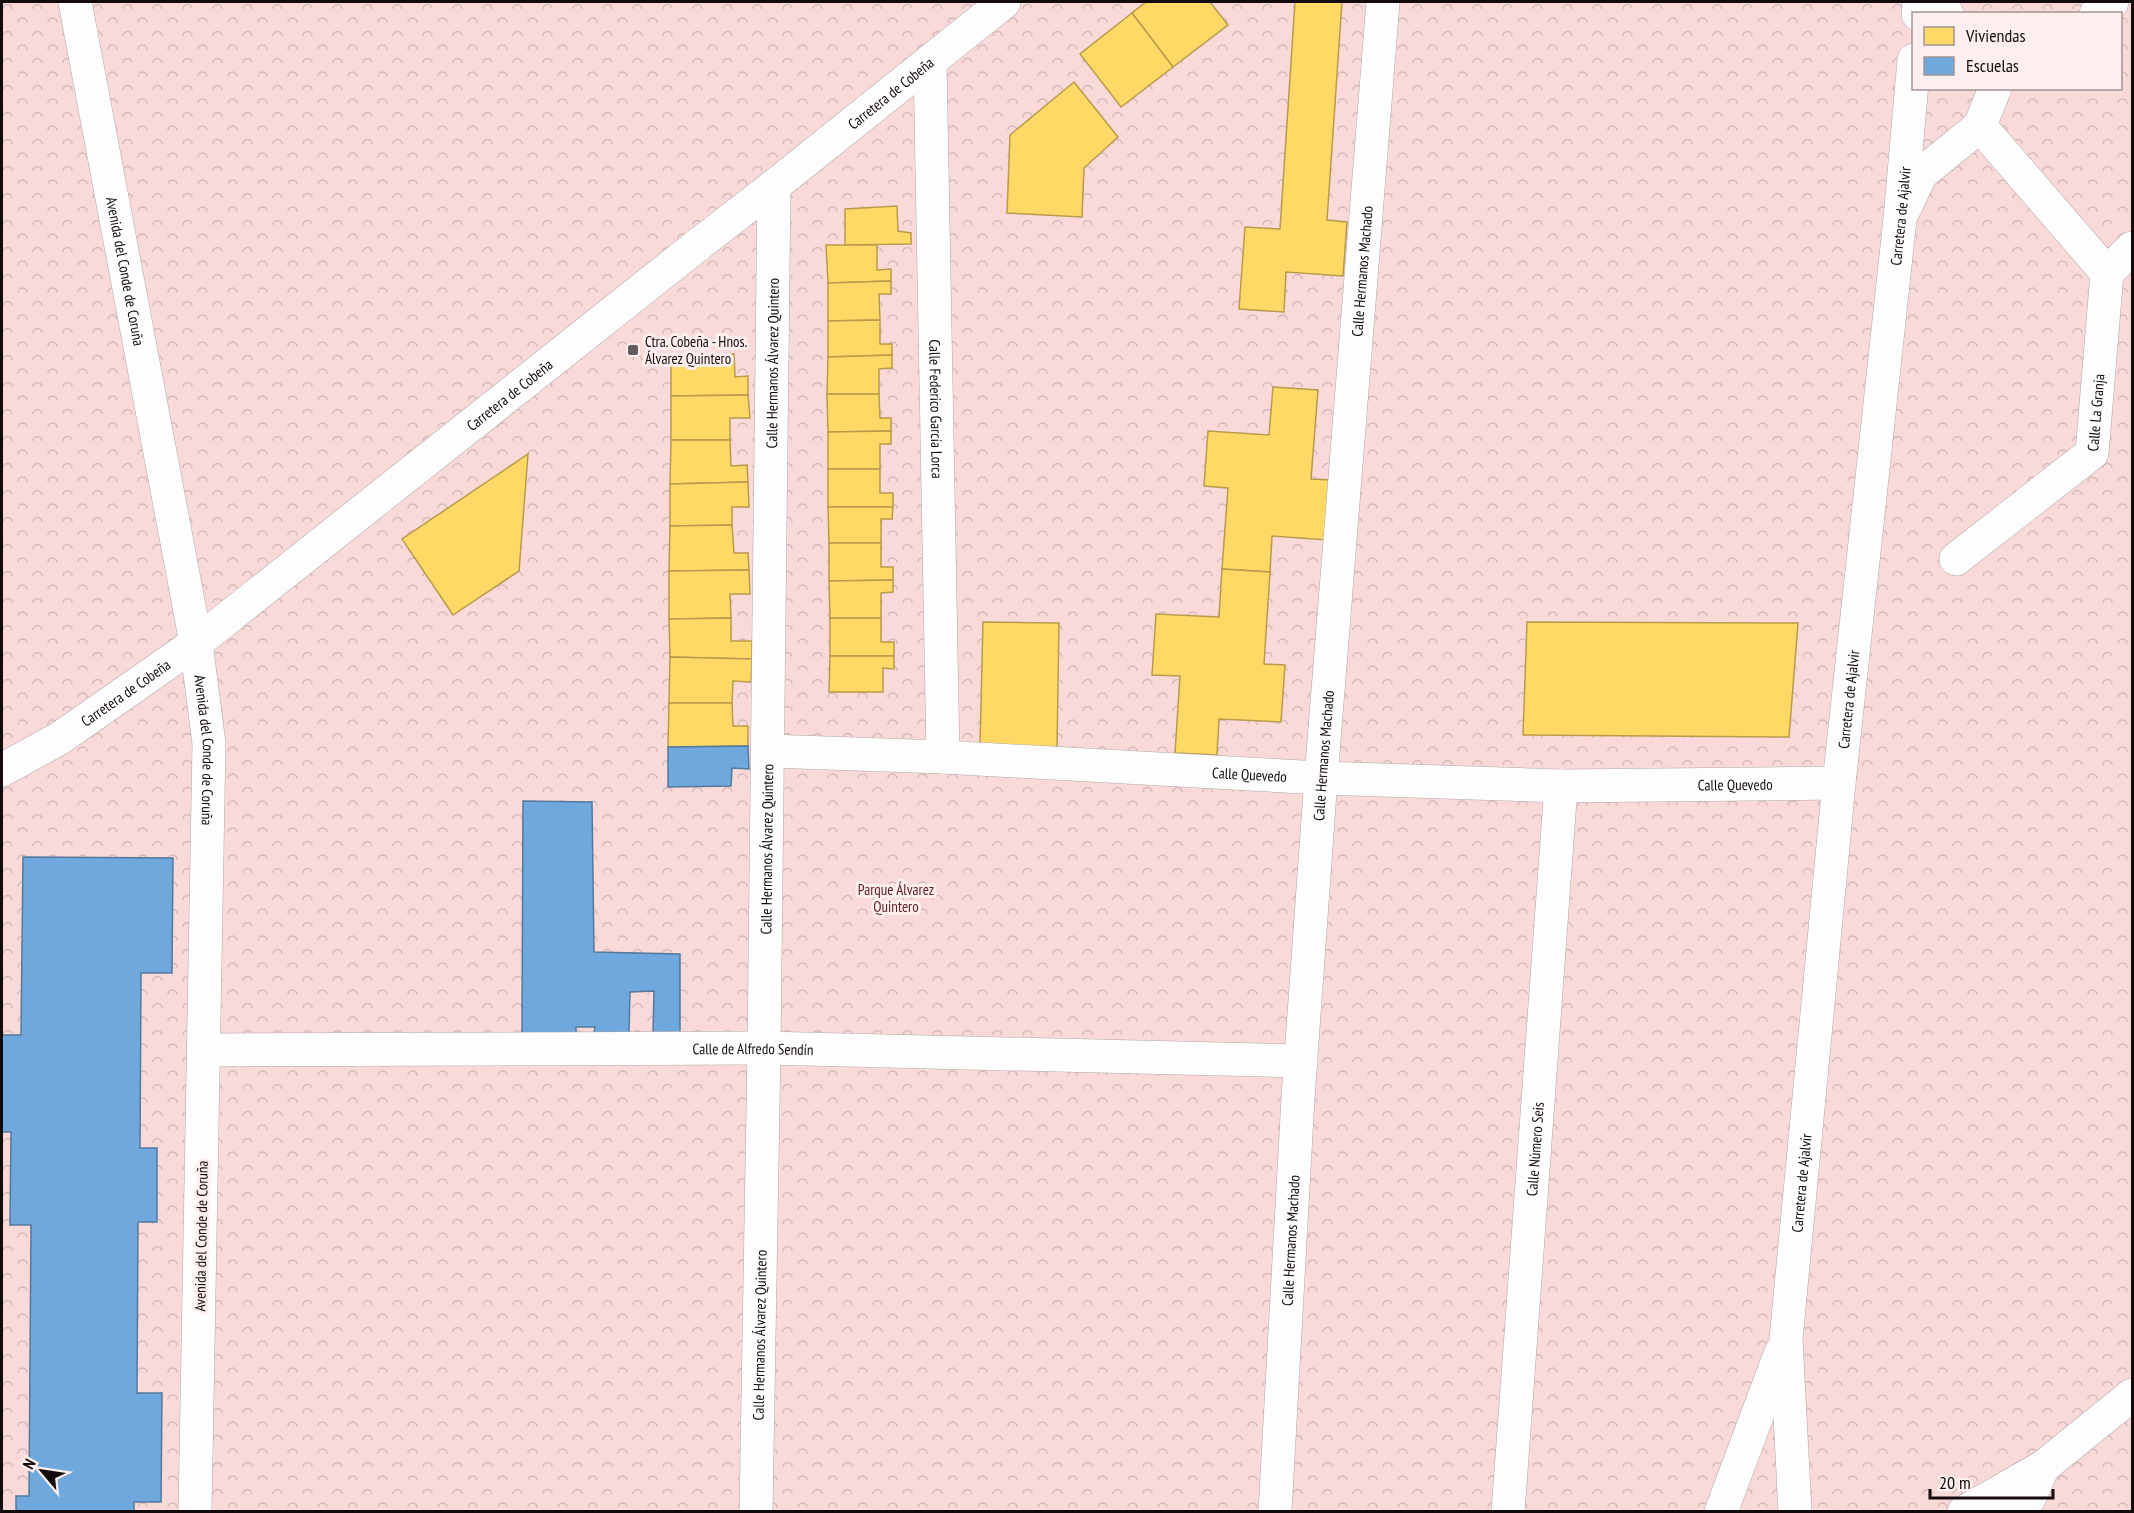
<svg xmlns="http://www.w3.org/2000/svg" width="2134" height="1513" font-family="'PT Sans Narrow',sans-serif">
<defs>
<pattern id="park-crowns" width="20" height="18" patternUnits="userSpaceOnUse" patternTransform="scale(1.5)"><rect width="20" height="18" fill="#fad9d9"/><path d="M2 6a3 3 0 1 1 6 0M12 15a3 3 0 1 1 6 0" fill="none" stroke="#d5b9b9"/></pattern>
</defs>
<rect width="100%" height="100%" fill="#faf2f2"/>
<!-- park -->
<path fill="url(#park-crowns)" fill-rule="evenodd" d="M2,2H2132V1511L2,1512ZM1914,14H2120V88H1914Z"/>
<!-- homes -->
<g fill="#ffd966" stroke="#b89b4b" stroke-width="1.5">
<polygon points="1146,2 1210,2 1228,25 1173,67 1132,13"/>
<polygon points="1295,2 1342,2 1327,220 1347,222 1343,276 1286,272 1284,312 1239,309 1245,227 1280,229"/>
<polygon points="1132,13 1173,67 1121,107 1080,54"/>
<polygon points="1074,82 1118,137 1084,168 1082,217 1007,213 1010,135"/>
<polygon points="897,206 898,231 911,233 911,244 845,245 845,209"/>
<polygon points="826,245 877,245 877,270 891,269 891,281 828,283"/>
<polygon points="891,281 891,294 879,294 880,320 828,321 828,283"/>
<polygon points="880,320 880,344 892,344 892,355 828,357 828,321"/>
<polygon points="734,354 735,377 748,376 748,395 671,396 671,355"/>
<polygon points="892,355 892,368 879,369 879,394 827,394 828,357"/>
<polygon points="1273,387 1318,390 1311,479 1331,480 1327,540 1272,536 1270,572 1222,569 1228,488 1204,486 1208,431 1269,435"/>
<polygon points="827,394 879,394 880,418 891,418 891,431 828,432"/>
<polygon points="748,395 750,418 730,418 730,440 671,440 671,396"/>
<polygon points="891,431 891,444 880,444 880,469 828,469 828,432"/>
<polygon points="671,440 730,440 731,466 747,465 748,482 670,484"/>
<polygon points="528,454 519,571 453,615 402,539"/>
<polygon points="828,469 880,469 880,493 893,493 893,507 828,507"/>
<polygon points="748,482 749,507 732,507 732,525 670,526 670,484"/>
<polygon points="828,507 893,507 892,519 881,519 881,543 829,543"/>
<polygon points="732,525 734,553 748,553 749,570 669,571 670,526"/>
<polygon points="829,543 881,543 881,567 893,567 893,580 829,581"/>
<polygon points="1222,569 1270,572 1264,664 1285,665 1281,722 1219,719 1217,755 1175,753 1180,676 1152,675 1156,614 1219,617"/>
<polygon points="749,570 750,594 730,594 731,618 669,619 669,571"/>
<polygon points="893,580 893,592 881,593 881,618 830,618 829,581"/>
<polygon points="731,618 731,641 752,641 752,659 670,657 669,619"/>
<polygon points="830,618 881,618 881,642 894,642 894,656 830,656"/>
<polygon points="983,622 1059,623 1057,747 980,746"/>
<polygon points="1527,622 1798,623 1789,737 1523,735"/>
<polygon points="830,656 894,656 894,669 883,668 883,692 829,692"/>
<polygon points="670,657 752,659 751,682 733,681 732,703 669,703"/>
<polygon points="669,703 732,703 733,726 748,726 748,746 668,747"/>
</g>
<!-- schools -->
<g fill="#6fa8dc" stroke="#53799d" stroke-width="1.5">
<polygon points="748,746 749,769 732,768 731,786 668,787 668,747"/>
<polygon points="523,801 592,802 594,952 680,954 680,1033 653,1033 654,991 630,992 629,1033 594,1033 595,1027 576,1027 576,1033 522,1033"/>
<polygon points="23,857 173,858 172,973 141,973 140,1148 157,1148 157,1222 138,1222 137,1393 162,1393 161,1502 134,1502 134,1512 16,1512 16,1496 29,1496 31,1225 10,1225 11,1132 2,1132 2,1035 21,1035"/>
</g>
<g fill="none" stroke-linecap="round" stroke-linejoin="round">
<defs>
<g id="minor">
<path id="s1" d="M75,2L196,643L209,744L195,1512"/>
<polyline points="1941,2 1947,14"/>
<polyline points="2096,14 2112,2"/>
<path id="s2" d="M930,61L943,757"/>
<polyline points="1902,214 1921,174 1980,126 1995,88"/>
<polyline points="2107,273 2132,248"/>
<path id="s3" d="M1956,559L2092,453L2107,273L1980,126"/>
<path id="s4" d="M768,751L943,757L1321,778L1561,786L1839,783"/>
<path id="s5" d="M205,1050L764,1048L1301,1061"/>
<path id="s6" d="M756,1512L764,1048L774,186"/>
<path id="s7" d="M1275,1512L1298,1098L1321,778L1383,2"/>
<path id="s8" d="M1508,1512L1561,786"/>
<polyline points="1964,1512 2043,1467 2132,1395"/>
<polyline points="2016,1512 2029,1499 2043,1467"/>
</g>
<g id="tertiary">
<polyline points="1918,14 1919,2"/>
<path id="s9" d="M2,770L60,738L196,643L694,248L774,186L1004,2"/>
<polyline points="1721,1512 1781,1352"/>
<path id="s10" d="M1795,1512L1786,1339L1839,783L1900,219L1914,60"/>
</g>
</defs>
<!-- minor casing -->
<use href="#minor" stroke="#b0a8a8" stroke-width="34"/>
<!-- tertiary casing -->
<use href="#tertiary" stroke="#b0a8a8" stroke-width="34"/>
<!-- minor -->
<use href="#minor" stroke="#fefdfd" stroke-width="33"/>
<!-- tertiary -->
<use href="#tertiary" stroke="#fefdfd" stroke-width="33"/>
</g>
<!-- markers -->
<rect fill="#645c5c" stroke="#feefef" stroke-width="2" x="627" y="344" width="12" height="12" rx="3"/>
<g text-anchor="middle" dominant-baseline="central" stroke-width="6" stroke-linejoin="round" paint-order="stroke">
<!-- street labels -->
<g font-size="15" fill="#130b0b" stroke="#feefef">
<text stroke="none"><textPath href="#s9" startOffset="1118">Carretera de Cobeña</textPath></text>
<text stroke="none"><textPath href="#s10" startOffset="1302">Carretera de Ajalvir</textPath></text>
<text stroke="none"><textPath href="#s1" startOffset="274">Avenida del Conde de Coruña</textPath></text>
<text stroke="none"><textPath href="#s7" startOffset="1244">Calle Hermanos Machado</textPath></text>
<text stroke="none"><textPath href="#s6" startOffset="1149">Calle Hermanos Álvarez Quintero</textPath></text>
<text stroke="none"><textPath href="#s9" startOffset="632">Carretera de Cobeña</textPath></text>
<text stroke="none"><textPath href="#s2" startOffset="348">Calle Federico García Lorca</textPath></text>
<text stroke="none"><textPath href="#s3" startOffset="213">Calle La Granja</textPath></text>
<text stroke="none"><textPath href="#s9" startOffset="146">Carretera de Cobeña</textPath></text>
<text stroke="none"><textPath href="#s10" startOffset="816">Carretera de Ajalvir</textPath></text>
<text stroke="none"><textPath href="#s1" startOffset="760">Avenida del Conde de Coruña</textPath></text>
<text stroke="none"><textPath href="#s7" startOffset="758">Calle Hermanos Machado</textPath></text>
<text stroke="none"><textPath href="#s4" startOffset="482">Calle Quevedo</textPath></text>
<text stroke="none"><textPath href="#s4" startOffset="968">Calle Quevedo</textPath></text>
<text stroke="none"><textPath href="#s6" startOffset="663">Calle Hermanos Álvarez Quintero</textPath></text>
<text stroke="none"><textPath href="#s5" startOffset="548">Calle de Alfredo Sendín</textPath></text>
<text stroke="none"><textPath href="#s8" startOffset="364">Calle Número Seis</textPath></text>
<text stroke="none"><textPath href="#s10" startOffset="330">Carretera de Ajalvir</textPath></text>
<text transform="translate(201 1236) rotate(-89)">Avenida del Conde de Coruña</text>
<text stroke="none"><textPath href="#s7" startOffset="272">Calle Hermanos Machado</textPath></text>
<text stroke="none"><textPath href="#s6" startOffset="177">Calle Hermanos Álvarez Quintero</textPath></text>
</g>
<!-- poi labels -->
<g font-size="15" fill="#130b0b" stroke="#feefef" text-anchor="start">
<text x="645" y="341">Ctra. Cobeña - Hnos.<tspan x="645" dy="17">Álvarez Quintero</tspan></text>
</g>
<!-- park labels -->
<g font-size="15" fill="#602026" stroke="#feefef">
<text x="896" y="889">Parque Álvarez<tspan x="896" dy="17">Quintero</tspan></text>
</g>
</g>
<!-- border -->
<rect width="2134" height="1513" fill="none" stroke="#130b0b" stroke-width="6"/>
<!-- legend -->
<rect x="1912" y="12" width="210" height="78" fill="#feefef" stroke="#a09494" stroke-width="1.5"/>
<rect x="1924" y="27" width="30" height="18" fill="#ffd966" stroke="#a09494" stroke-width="1.5"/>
<text x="1966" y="42" font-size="18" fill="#130b0b">Viviendas</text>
<rect x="1924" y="57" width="30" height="18" fill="#6fa8dc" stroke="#a09494" stroke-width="1.5"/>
<text x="1966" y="72" font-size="18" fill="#130b0b">Escuelas</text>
<!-- north arrow -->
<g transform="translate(42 1471) rotate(299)" stroke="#feefef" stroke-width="4.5" paint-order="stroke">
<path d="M0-4.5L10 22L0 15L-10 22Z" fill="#130b0b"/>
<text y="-9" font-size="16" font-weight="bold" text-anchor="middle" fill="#130b0b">N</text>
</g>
<!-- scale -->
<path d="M1930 1489v9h123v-9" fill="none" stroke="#130b0b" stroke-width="3"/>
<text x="1939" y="1489" font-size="18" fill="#130b0b" stroke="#feefef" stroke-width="4.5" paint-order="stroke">20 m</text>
</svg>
